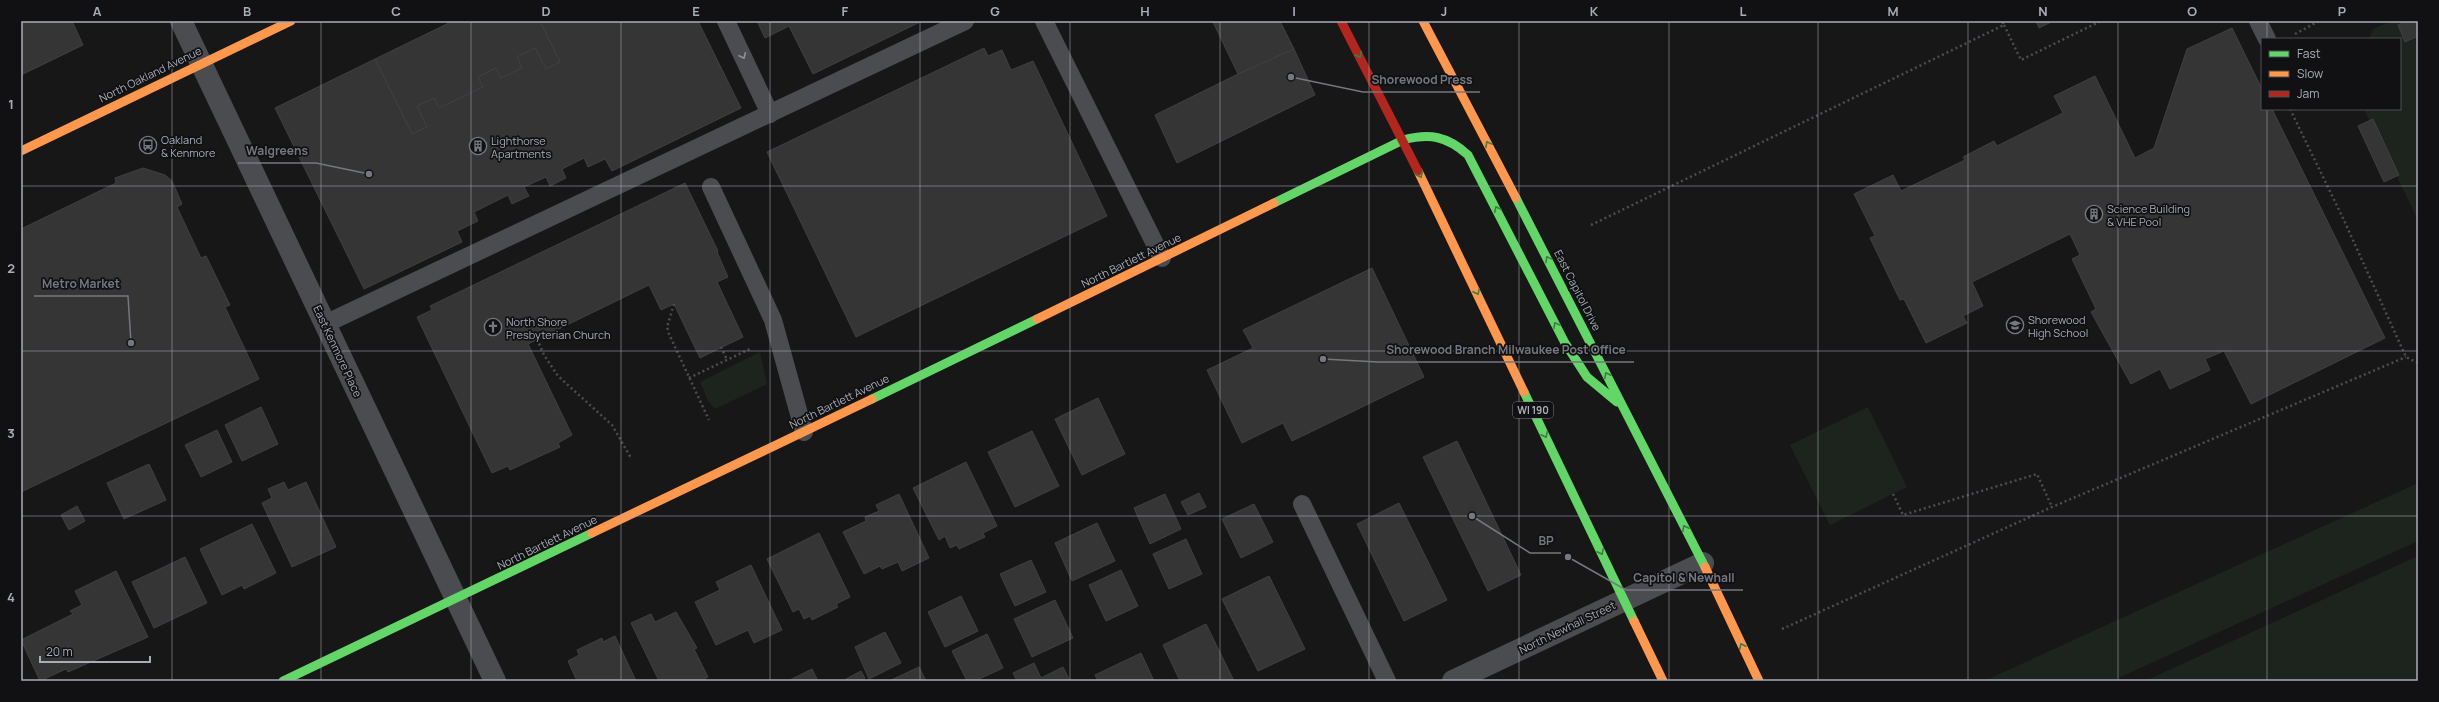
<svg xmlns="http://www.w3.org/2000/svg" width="2439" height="702" font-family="Manrope,sans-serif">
<rect width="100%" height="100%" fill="#171717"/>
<!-- green -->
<g fill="#1d241e">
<polygon points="2392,21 2418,21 2418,220 2364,109 2400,109 2400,39 2369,39 2373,29"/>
<polygon points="760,352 767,384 715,409 708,401 700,382"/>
<polygon points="1868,407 1907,487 1830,525 1790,445"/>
<polygon points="2418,483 2418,541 2112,681 1984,681"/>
<polygon points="2418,556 2418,681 2145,681"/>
</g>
<!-- building -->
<g fill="#353536" stroke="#3f4043">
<polygon points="21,21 72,21 83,45 21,75"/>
<polygon points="453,21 540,21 560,62 546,69 535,48 517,57 522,68 501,78 496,68 478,77 483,87 439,108 434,98 417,106 427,127 412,134 375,59"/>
<polygon points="540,21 698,21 741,108 612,171 605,159 588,167 584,158 562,169 566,178 550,186 546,177 524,187 529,196 512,204 508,195 474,212 478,221 457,231 462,242 364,289 275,108 375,59 412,134 427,127 417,106 434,98 439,108 483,87 478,77 496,68 501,78 522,68 517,57 535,48 546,69 560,62"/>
<polygon points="757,21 922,21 813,74 789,26 765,38"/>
<polygon points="1216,21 1280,21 1294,49 1238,74 1213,22"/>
<polygon points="2036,21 2053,21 2039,28"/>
<polygon points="2406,21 2418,21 2418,36 2405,42 2398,25"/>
<polygon points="2232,28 2262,89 2262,109 2272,109 2385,338 2251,404 2224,351 2205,359 2210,370 2170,389 2160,369 2131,384 2091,312 2096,309 2072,259 2080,255 2070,234 1972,282 1983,306 1963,316 1967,323 1926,343 1904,299 1900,300 1870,238 1875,236 1854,194 1893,175 1901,191 1965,160 1963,157 1994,141 1997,146 2063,113 2054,96 2095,76 2135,158 2154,148 2187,49"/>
<polygon points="984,48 988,56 1002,50 1011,70 1033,61 1107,216 856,337 767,152"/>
<polygon points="1294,49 1315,95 1177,163 1155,115 1238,74"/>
<polygon points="2373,119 2399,175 2384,182 2358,126"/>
<polygon points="143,168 165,175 172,181 182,204 177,207 201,258 206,256 230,305 225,307 259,379 21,492 21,229 116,183 115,178"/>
<polygon points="685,183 718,251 717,252 728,277 717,282 743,337 700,358 674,304 661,310 649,285 528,344 572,435 558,443 560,447 510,470 508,466 492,473 417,317 432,310 430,306"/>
<polygon points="1372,268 1424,377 1292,441 1283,423 1242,443 1207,370 1253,348 1243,330"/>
<polygon points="1098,398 1125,454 1082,475 1055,419"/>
<polygon points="261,407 278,444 242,461 225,425"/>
<polygon points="217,430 232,462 201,477 185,445"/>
<polygon points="1032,431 1059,486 1015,507 988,452"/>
<polygon points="1457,441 1521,575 1488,591 1423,457"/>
<polygon points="966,462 997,526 983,533 985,537 959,549 957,545 950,548 945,536 939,540 913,488"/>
<polygon points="149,464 166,500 124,519 107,483"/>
<polygon points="284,482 288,490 306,482 336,547 292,567 262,503 272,498 268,489"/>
<polygon points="1199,493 1206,507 1188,515 1181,502"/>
<polygon points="899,494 929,558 902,571 898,562 882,569 880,566 864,574 843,532 866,521 865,517 879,511 876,505"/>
<polygon points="1165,494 1181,529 1150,544 1134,508"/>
<polygon points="1399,503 1447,600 1404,621 1357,524"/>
<polygon points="1254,504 1273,542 1241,558 1222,519"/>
<polygon points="77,506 85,521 69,530 61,515"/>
<polygon points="1097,523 1115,561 1072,581 1055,543"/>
<polygon points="252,524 276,573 244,589 242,585 222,595 200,549"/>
<polygon points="819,533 850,597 836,604 838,607 812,620 810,616 804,619 799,609 793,612 767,559"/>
<polygon points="1186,539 1202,574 1169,589 1153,554"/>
<polygon points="185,557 207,603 154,628 132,582"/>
<polygon points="1031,560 1046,592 1015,606 1000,574"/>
<polygon points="751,565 782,630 754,643 748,630 716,645 695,602 720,590 716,582"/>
<polygon points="1121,570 1138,606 1106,621 1089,585"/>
<polygon points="116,571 148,637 68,672 66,669 40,681 21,640 73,614 70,611 82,605 75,591"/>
<polygon points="1269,576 1305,649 1258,671 1222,599"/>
<polygon points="961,596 978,631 945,647 928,612"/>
<polygon points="1055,600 1073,638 1032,657 1014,619"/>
<polygon points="676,612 697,648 694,649 708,677 704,679 704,681 659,681 631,623 651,614 655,622"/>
<polygon points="1206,624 1234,681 1180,681 1163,645"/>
<polygon points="885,632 901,663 869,679 855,647"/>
<polygon points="987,634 1003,668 975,681 967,681 952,651"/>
<polygon points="615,636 636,681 577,681 568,661 579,655 577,650 602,638 603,642"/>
<polygon points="1141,653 1154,681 1098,681 1095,675"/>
<polygon points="1034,663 1041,678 1063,667 1070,681 1017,681 1013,673"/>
<polygon points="919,667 926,681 889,681"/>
<polygon points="812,669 818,681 788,681"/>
<polygon points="861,671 865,678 860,681 847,681 846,679"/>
</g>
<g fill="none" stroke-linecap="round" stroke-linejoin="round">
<!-- path -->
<g stroke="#4d4e52" stroke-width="2.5" stroke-dasharray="2 3" stroke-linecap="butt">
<polyline points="2004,25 2021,60 2101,21"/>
<polyline points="2295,34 2319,21"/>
<polyline points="2290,109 2342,216 2406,357 2418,363"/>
<polyline points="1591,225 2004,25 2002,21"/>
<polyline points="674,304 667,327 669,334 709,420"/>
<polyline points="537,339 544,355 558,376 612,425 631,458"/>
<polyline points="721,347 727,360"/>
<polyline points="689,378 752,348"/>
<polyline points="1893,494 1903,515 2037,474 2052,507"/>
<polyline points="1782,629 2052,507 2406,357"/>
</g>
<!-- lane -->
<g stroke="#4b4c50" stroke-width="18">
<polyline points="726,21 770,114"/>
<polyline points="1044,21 1162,258"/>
<polyline points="2258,21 2267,39"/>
<polyline points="711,187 773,320 804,432"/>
<polyline points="325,324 965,21"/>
<polyline points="1302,504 1387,681"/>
</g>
<!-- street -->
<g stroke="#4b4c50" stroke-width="22">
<polyline points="181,21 495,681"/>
<polyline points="1453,681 1703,563"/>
</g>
<!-- fast -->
<g stroke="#63d668" stroke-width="9">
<path d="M1403,140C1430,133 1447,136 1468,155L1565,343L1587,377L1617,402"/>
<polyline points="1516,198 1705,567"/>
<polyline points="1274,203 1403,140"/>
<polyline points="1524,392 1634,621"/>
<polyline points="872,399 1037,319"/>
<polyline points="283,681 592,533"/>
</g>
<!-- slow -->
<g stroke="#ff974d" stroke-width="9">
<polyline points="1423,21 1516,198"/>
<polyline points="21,151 291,21"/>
<polyline points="1418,171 1524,392"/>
<polyline points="1037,319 1274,203"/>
<polyline points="592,533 872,399"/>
<polyline points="1705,567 1759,681"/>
<polyline points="1634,621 1663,681"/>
</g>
<!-- jam -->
<polyline stroke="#b3261e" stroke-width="9" points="1341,21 1418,171"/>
</g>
<!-- one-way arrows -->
<defs><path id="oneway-chevron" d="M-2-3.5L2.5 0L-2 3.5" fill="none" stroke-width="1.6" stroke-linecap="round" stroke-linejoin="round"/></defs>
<g stroke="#3e7d42">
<use href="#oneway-chevron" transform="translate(1359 55) rotate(62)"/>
<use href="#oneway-chevron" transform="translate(1488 144) rotate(-118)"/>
<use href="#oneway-chevron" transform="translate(1420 175) rotate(64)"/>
<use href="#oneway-chevron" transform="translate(1497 209) rotate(-116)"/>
<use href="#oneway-chevron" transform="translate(1548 259) rotate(-118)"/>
<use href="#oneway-chevron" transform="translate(1477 292) rotate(64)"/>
<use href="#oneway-chevron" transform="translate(1556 325) rotate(-119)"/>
<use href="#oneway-chevron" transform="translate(1607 375) rotate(-117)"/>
<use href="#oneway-chevron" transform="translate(1545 435) rotate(64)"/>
<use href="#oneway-chevron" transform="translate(1685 528) rotate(-117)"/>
<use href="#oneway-chevron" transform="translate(1601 552) rotate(64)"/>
<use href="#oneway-chevron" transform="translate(1742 646) rotate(-116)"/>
</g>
<use stroke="#8c9099" href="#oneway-chevron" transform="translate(743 56) rotate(65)"/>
<!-- grid -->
<path fill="none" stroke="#a8adb8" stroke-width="1" stroke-opacity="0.55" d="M172,21V681M321,21V681M471,21V681M621,21V681M770,21V681M920,21V681M1070,21V681M1220,21V681M1369,21V681M1519,21V681M1669,21V681M1818,21V681M1968,21V681M2118,21V681M2267,21V39M2267,109V681M21,186H2418M21,351H2418M21,516H2418"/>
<!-- icons -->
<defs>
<symbol id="bus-ring" viewBox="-11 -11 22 22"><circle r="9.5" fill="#111113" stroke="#757880" stroke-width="1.5"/><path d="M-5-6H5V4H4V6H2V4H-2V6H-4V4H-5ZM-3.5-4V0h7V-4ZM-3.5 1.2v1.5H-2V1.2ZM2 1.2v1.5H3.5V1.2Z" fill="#757880"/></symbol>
<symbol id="building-ring" viewBox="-11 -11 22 22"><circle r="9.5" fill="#111113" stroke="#757880" stroke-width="1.5"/><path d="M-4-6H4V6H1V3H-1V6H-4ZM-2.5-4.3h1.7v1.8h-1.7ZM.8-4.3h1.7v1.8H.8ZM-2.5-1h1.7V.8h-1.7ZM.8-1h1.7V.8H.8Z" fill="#757880"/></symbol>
<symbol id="school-ring" viewBox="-11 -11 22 22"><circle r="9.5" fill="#111113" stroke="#757880" stroke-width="1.5"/><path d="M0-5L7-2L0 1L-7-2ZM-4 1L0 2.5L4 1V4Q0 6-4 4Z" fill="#757880"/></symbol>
<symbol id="church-ring" viewBox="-11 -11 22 22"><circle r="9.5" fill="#111113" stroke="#757880" stroke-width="1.5"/><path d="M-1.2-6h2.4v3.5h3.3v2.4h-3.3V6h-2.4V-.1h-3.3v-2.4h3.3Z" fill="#757880"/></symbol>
</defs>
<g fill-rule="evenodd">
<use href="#bus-ring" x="138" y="135" width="20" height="20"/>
<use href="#building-ring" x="468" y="136" width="20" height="20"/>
<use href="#building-ring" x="2084" y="204" width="20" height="20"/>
<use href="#school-ring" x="2005" y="315" width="20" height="20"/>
<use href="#church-ring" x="483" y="317" width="20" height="20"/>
</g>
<g text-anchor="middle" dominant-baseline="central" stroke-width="3.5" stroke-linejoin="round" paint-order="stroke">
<!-- shield labels -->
<rect fill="#111113" stroke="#7b7e86" stroke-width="1" x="1513" y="402" width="40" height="16" rx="3"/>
<g font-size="10" font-weight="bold" fill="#a8adb8">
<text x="1533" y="410">WI 190</text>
</g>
<!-- street labels -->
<g font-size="11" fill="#a8adb8" stroke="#111113">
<text transform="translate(150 74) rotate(-26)">North Oakland Avenue</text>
<text transform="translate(1131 260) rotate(-26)">North Bartlett Avenue</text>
<text transform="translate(1578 290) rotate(63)">East Capitol Drive</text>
<text transform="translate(338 351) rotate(65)">East Kenmore Place</text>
<text transform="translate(839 401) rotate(-26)">North Bartlett Avenue</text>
<text transform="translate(547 542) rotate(-26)">North Bartlett Avenue</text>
<text transform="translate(1567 627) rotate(-26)">North Newhall Street</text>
</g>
<!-- poi labels -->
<g font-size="11" fill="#a8adb8" stroke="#111113" text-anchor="start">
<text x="161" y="139">Oakland<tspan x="161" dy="13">&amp; Kenmore</tspan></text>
<text x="491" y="140">Lighthorse<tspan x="491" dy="13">Apartments</tspan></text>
<text x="2107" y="208">Science Building<tspan x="2107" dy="13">&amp; VHE Pool</tspan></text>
<text x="2028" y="319">Shorewood<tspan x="2028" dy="13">High School</tspan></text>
<text x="506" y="321">North Shore<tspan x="506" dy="13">Presbyterian Church</tspan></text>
</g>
</g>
<!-- callouts -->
<path fill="none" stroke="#757880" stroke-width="1.5" d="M1291 77L1363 92H1480M369 174L316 163H238M131 343L128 296H34M1323 359L1378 362H1634M1472 516L1530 553H1561M1568 557L1626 590H1743"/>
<g fill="#757880" stroke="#111113" stroke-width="1.5">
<circle cx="1291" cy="77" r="4"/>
<circle cx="369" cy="174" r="4"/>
<circle cx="131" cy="343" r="4"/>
<circle cx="1323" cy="359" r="4"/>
<circle cx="1472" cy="516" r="4"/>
<circle cx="1568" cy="557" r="4"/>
</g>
<g font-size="12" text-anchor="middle" font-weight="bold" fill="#757880" stroke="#111113" stroke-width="3.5" stroke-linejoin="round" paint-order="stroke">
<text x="1422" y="84">Shorewood Press</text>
<text x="277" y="155">Walgreens</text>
<text x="81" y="288">Metro Market</text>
<text x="1506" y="354">Shorewood Branch Milwaukee Post Office</text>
<text x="1546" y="545">BP</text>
<text x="1684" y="582">Capitol &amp; Newhall</text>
</g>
<!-- border -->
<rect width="2439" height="702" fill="none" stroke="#111113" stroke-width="44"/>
<!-- legend -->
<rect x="2261" y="38" width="140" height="72" fill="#111113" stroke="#4d4f55"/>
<rect x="2269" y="51" width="20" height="6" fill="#63d668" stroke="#4d4f55"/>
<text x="2297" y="58" font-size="12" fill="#a8adb8">Fast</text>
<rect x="2269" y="71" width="20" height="6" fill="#ff974d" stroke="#4d4f55"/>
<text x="2297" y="78" font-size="12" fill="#a8adb8">Slow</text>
<rect x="2269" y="91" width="20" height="6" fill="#b3261e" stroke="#4d4f55"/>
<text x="2297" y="98" font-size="12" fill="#a8adb8">Jam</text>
<!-- scale -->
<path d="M40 656v6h110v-6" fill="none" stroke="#a8adb8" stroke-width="2"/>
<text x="46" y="656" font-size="12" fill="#a8adb8" stroke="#111113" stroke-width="3" paint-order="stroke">20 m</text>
<rect x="22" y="22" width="2395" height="658" fill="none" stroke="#a8adb8" stroke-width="1.5"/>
<g font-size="13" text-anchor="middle" font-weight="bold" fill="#a8adb8">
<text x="97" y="16">A</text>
<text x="247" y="16">B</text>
<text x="396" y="16">C</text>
<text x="546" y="16">D</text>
<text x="696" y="16">E</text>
<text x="845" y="16">F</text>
<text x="995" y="16">G</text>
<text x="1145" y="16">H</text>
<text x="1294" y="16">I</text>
<text x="1444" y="16">J</text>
<text x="1594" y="16">K</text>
<text x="1743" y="16">L</text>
<text x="1893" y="16">M</text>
<text x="2043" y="16">N</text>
<text x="2192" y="16">O</text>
<text x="2342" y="16">P</text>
<text x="11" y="109">1</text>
<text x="11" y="273">2</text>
<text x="11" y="438">3</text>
<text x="11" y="602">4</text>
</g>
</svg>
